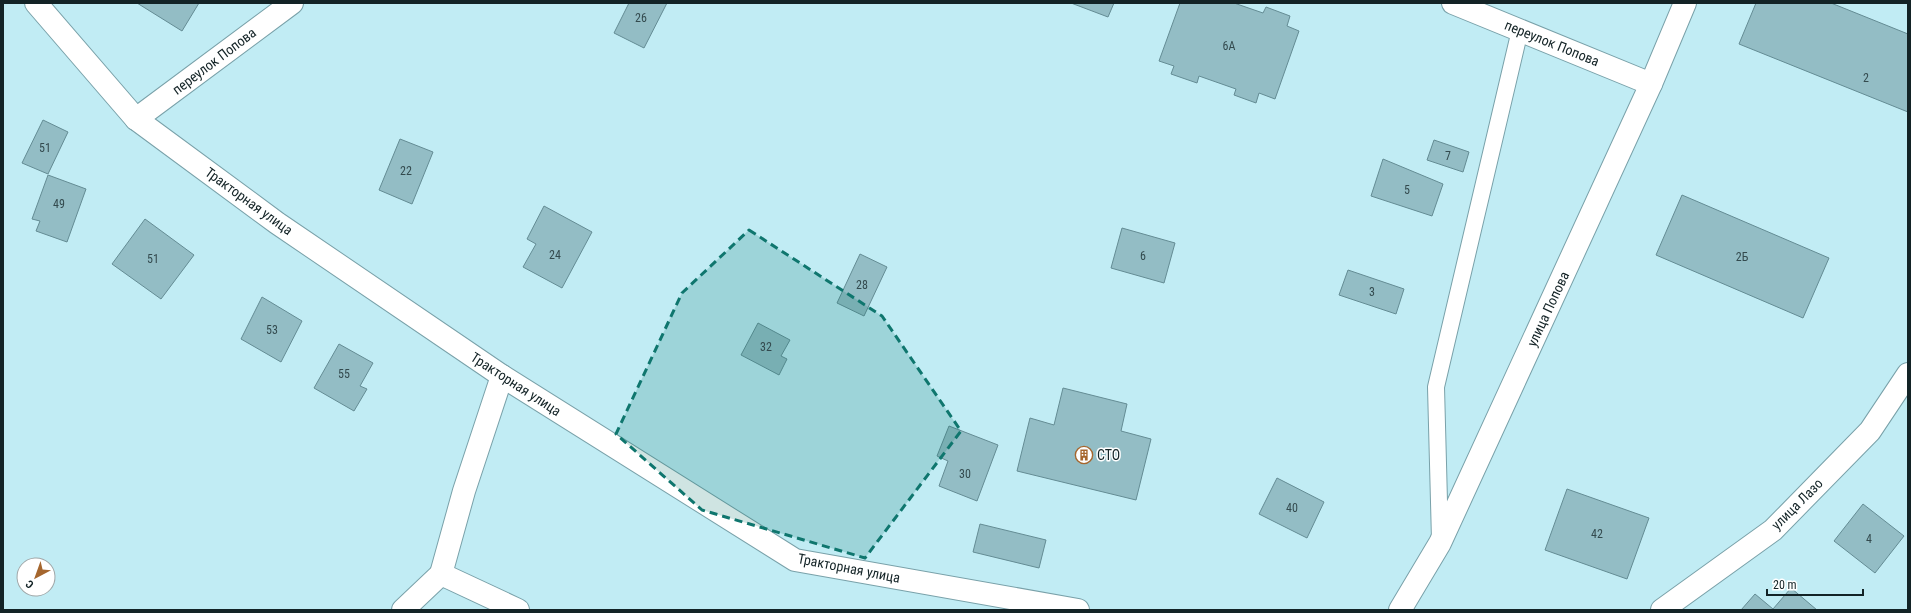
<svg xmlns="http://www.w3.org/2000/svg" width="1911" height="613" font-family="'Roboto Condensed',sans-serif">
<rect width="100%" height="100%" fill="#c1ecf4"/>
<!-- building -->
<g fill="#93bdc5" stroke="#648c94">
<polygon points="137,3 199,3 182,31"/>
<polygon points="629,3 667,3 644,48 614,33"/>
<polygon points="1071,3 1114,3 1108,17"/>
<polygon points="1180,3 1234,3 1263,13 1266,7 1290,16 1287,26 1299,31 1275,99 1259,93 1256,103 1234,95 1236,89 1199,76 1197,83 1171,74 1174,66 1159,61"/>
<polygon points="1756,3 1831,3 1908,34 1908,112 1739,44"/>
<polygon points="43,120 68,132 48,174 22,163"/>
<polygon points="400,139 433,152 412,204 379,190"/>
<polygon points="1434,140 1469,152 1463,172 1427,160"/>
<polygon points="1383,159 1443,184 1432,216 1371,196"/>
<polygon points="48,175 86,189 67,242 36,231 40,221 32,219"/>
<polygon points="1682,195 1829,258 1803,318 1656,255"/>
<polygon points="544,206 592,232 562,288 523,267 536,244 527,239"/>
<polygon points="145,219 194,255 161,299 112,264"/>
<polygon points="1122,228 1175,243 1164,283 1111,268"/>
<polygon points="860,254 887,267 864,316 837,303"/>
<polygon points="1348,270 1404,289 1396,314 1339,295"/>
<polygon points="262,297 302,321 281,362 241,339"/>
<polygon points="758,323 790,340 781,356 787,359 779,375 741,355"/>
<polygon points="339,344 373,363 360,386 367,389 354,411 314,388"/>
<polygon points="1063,388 1127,404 1121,431 1151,439 1136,500 1017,471 1030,418 1054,425"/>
<polygon points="949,426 998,445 977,501 939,486 948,461 937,456"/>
<polygon points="1277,478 1324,502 1307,538 1259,514"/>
<polygon points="1567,489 1649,518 1627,579 1545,550"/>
<polygon points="1863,504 1904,536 1875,573 1834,541"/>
<polygon points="980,524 1046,540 1039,568 973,552"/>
<polygon points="1791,588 1817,610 1741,610 1755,594 1773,609"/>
</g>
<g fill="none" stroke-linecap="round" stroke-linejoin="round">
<defs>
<polyline id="lane" points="1440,540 1436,387 1520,30"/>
<g id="street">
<polyline points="1453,3 1651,84"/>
<polyline points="136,119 292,3"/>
<polyline points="441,574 464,491 502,376"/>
<polyline points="403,610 441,574 518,610"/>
<polyline points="1662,610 1773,530 1870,431 1908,374"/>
</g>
<g id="secondary">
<polyline points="36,3 136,119 277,223 502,376 795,560 1078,610"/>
<polyline points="1400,610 1440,543 1651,84 1685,3"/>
</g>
</defs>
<!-- lane casing -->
<use href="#lane" stroke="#79a1a9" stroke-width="18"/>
<!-- street casing -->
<use href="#street" stroke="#79a1a9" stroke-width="24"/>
<!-- secondary casing -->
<use href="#secondary" stroke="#79a1a9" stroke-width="24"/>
<!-- lane -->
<use href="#lane" stroke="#fff" stroke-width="16"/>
<!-- street -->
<use href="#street" stroke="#fff" stroke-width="22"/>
<!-- secondary -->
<use href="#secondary" stroke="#fff" stroke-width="22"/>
</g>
<!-- marked area -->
<path fill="#0f766e" fill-opacity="0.2" stroke="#0f766e" stroke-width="3" stroke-dasharray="8 5" stroke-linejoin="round" d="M749,230L882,316L961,431L865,558L702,510L616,434L682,293Z"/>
<!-- icons -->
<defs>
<symbol id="building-ring" viewBox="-11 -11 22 22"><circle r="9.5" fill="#fff" stroke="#a5662e" stroke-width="1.5"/><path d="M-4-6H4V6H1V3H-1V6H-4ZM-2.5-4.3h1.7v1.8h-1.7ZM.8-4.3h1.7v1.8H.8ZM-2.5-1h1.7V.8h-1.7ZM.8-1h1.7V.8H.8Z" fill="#a5662e"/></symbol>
</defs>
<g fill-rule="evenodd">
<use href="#building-ring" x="1074" y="445" width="20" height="20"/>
</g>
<g text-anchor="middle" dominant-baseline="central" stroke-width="3" stroke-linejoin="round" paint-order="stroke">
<!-- number labels -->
<g font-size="12" fill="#334a4e">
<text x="641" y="18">26</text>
<text x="1229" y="46">6А</text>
<text x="1866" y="78">2</text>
<text x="45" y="148">51</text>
<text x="1448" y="156">7</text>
<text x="406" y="171">22</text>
<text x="1407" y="190">5</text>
<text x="59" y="204">49</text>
<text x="555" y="255">24</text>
<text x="1143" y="256">6</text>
<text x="1742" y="257">2Б</text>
<text x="153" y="259">51</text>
<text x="862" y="285">28</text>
<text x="1372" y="292">3</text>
<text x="272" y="330">53</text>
<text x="766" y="347">32</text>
<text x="344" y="374">55</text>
<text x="965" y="474">30</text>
<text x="1292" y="508">40</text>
<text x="1597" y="534">42</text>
<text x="1869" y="539">4</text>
</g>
<!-- street labels -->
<g font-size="14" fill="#132326" stroke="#fff">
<text transform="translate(1552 43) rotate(22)">переулок Попова</text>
<text transform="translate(214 61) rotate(-37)">переулок Попова</text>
<text transform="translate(249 201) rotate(36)">Тракторная улица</text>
<text transform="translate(1548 309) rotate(-65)">улица Попова</text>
<text transform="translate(516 384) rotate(33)">Тракторная улица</text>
<text transform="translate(1797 504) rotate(-45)">улица Лазо</text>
<text transform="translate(849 568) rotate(11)">Тракторная улица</text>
</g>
<!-- poi labels -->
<g font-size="14" fill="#132326" stroke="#fff" text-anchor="start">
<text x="1097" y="455">СТО</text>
</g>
</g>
<!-- border -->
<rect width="1911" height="613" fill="none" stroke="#132326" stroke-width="8"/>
<!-- north arrow -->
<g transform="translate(36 577) rotate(221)"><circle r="19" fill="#ffffff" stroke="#a1a7a8"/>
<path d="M0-3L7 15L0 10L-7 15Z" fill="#a5662e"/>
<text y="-6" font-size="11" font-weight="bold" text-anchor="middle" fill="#132326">С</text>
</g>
<!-- scale -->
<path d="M1767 589v6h96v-6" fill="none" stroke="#132326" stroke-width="2"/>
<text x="1773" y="589" font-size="12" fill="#132326" stroke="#ffffff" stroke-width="3" paint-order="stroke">20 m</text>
</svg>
